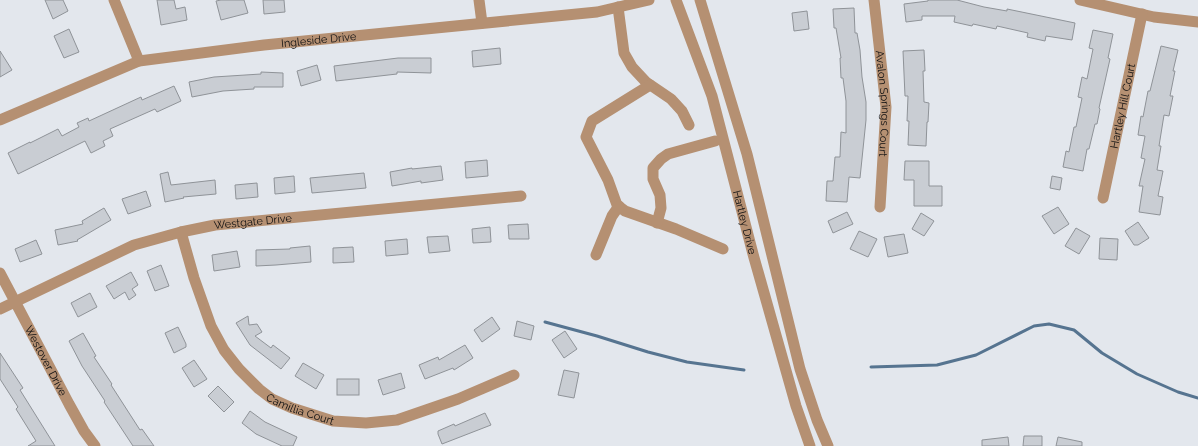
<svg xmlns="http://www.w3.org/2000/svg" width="1198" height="446" font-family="Raleway,sans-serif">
<rect width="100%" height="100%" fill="#e3e7ed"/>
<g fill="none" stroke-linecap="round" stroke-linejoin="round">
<!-- stream -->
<g stroke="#567490" stroke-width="3">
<polyline points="545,322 597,336 648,352 687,362 744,370"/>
<polyline points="871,367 937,365 976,355 1034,326 1049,324 1074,330 1102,353 1137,374 1178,392 1198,398"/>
</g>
</g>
<!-- building -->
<g fill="#c9cdd3" stroke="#8f9398">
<polygon points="45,0 63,0 68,11 53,19"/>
<polygon points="157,0 174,0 176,9 185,7 187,20 161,25"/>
<polygon points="221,0 244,0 248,13 221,20 216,1"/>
<polygon points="263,0 284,0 285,12 264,14"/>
<polygon points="928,0 957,0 984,7 1007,11 1007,9 1075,23 1072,40 1046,36 1045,41 1027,37 1028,33 997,26 996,29 973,24 972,26 954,22 955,16 922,16 922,20 906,22 904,4 928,1"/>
<polygon points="854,8 855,33 857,33 860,50 862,77 866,102 866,120 860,178 849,177 847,202 826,201 827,181 833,181 835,157 840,157 841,132 846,133 846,101 843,78 841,78 840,58 841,58 836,28 834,28 833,9"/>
<polygon points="807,11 809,29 794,31 792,13"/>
<polygon points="69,29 79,52 64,58 54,36"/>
<polygon points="1093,30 1113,34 1108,58 1110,59 1099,108 1100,109 1097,124 1095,124 1089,149 1087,149 1083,171 1063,167 1066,151 1069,152 1074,127 1076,127 1082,98 1078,97 1082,77 1087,79 1093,49 1089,48"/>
<polygon points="1161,46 1178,50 1173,71 1175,71 1170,96 1173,96 1169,116 1164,115 1159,146 1161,146 1157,170 1163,171 1158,196 1163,197 1160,215 1139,212 1143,186 1139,186 1145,159 1141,158 1145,136 1138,135 1141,116 1143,117 1148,91 1150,91"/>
<polygon points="500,48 501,64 473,67 472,51"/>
<polygon points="924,50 925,71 923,71 924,102 929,103 928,122 927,122 926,146 908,145 909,121 907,121 908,96 905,96 903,51"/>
<polygon points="0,51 12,70 0,77"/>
<polygon points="398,58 431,58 431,73 397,72 397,74 336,81 334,66"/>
<polygon points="317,65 321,80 301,86 297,71"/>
<polygon points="261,72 283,73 283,87 254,87 254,89 223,91 192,97 189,82 214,77 261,74"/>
<polygon points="174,86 181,101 157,112 155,109 110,129 113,136 103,141 105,146 91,153 85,141 18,174 8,153 30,142 30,143 58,129 62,136 79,127 77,123 88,118 89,121 141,97 142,100"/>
<polygon points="487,160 488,176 466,178 465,162"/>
<polygon points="905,161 929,161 929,186 942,186 942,206 914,206 914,180 904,180"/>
<polygon points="441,166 443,180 421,183 421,181 392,186 390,172 412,168 412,169"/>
<polygon points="168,172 171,185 215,180 216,194 183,197 184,198 165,202 160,174"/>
<polygon points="364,173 366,188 312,193 310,178"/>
<polygon points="294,176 295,192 275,194 274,178"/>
<polygon points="1052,176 1062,178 1060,190 1050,188"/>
<polygon points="257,183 258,197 236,199 235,185"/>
<polygon points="146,191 151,206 128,214 122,199"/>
<polygon points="1058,207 1069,224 1054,234 1042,216"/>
<polygon points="104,208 111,220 77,240 78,241 58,245 55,230 83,224 82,221"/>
<polygon points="847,212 853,224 833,233 828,221"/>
<polygon points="921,213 934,221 924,236 912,229"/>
<polygon points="1138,222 1149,238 1138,245 1134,245 1125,231"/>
<polygon points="528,224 529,239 509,239 508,225"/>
<polygon points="490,227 491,242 473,243 472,229"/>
<polygon points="1076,228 1090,236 1079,254 1065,246"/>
<polygon points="859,231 877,239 868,257 850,249"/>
<polygon points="904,234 908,253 888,257 884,237"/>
<polygon points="448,236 450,251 429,253 427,237"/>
<polygon points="1100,238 1118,239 1117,260 1099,259"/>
<polygon points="407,239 408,254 386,256 385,241"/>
<polygon points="36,240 42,254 20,262 15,249"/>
<polygon points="310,246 311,262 276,265 256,266 256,250 290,249 290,248"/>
<polygon points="353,247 354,262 333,263 333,248"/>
<polygon points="237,251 240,267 214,271 212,255"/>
<polygon points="161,265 169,286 155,291 147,271"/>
<polygon points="131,272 138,285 132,289 136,295 129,300 125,292 114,299 106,286"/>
<polygon points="90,293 97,307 78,317 71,303"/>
<polygon points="248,316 249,325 257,324 262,332 255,336 271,348 273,345 290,358 281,369 250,345 236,323"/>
<polygon points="492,317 500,329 482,342 474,330"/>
<polygon points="517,321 534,326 531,340 514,336"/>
<polygon points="178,327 186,344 186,347 174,353 165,333"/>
<polygon points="565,331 577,349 564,358 552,340"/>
<polygon points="83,333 96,356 94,357 112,384 111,385 140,430 142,429 154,446 133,446 104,402 105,401 82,366 69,341"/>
<polygon points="465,345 473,358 454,370 453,368 425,379 419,365 438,357 439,360"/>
<polygon points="0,353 23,388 20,390 55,446 28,446 36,441 16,409 18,407 0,379"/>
<polygon points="194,360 207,379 194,387 182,368"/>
<polygon points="303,363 324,375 316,389 295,376"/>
<polygon points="564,370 579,373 574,398 558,395"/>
<polygon points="401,373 405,388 383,395 378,380"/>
<rect x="337" y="379" width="22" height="16"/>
<polygon points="218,386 234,402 224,412 208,396"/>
<polygon points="250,411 265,422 297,437 293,446 282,446 256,434 242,423"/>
<polygon points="485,413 491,425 442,444 438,434 438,431 454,424 455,426"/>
<polygon points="1024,436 1042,436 1042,446 1023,446"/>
<polygon points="1008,437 1009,446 982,446 982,440"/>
<polygon points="1058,437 1082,442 1082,446 1056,446"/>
</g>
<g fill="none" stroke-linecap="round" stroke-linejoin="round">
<!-- minor -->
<g stroke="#b59072" stroke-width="11">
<polyline points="114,0 139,61"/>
<polyline points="479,0 482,23"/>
<path id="s1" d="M676,0L712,96L753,254L796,406L810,446"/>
<polyline points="700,0 747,154 800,369 817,420 828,446"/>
<path id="s2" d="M874,0L886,107L880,207"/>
<polyline points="1080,0 1154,17 1198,22"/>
<polyline points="618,7 624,53 632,67 646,82 671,99 682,111 689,125"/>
<polyline points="650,85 592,121 586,137 608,180 617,205 625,211 676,229 723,249"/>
<path id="s3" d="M0,120L139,61L264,45L597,12L649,0"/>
<path id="s4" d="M1103,198L1142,14"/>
<polyline points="657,223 661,208 660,195 653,179 653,168 661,159 668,154 715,141"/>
<path id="s5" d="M181,232L194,278L211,326L224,350L239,369L259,389L272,399L292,408L333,421L366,423L397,420L458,399L514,375"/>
<polyline points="596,255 612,216 619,206"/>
<path id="s6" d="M0,273L69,404L84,431L95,446"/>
<path id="s7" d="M0,309L134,245L181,232L215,225L521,196"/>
</g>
</g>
<g text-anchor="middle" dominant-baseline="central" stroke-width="4" stroke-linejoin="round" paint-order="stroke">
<!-- street labels -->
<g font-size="11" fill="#0d0e10" stroke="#e3e7ed">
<text stroke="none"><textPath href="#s3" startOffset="332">Ingleside Drive</textPath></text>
<text stroke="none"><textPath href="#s2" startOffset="104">Avalon Springs Court</textPath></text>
<text stroke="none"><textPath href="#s4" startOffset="94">Hartley Hill Court</textPath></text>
<text stroke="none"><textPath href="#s7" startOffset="270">Westgate Drive</textPath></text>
<text stroke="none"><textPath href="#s1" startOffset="233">Hartley Drive</textPath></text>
<text stroke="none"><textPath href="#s6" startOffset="99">Westover Drive</textPath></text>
<text stroke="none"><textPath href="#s5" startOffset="225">Camillia Court</textPath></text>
</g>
</g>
</svg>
